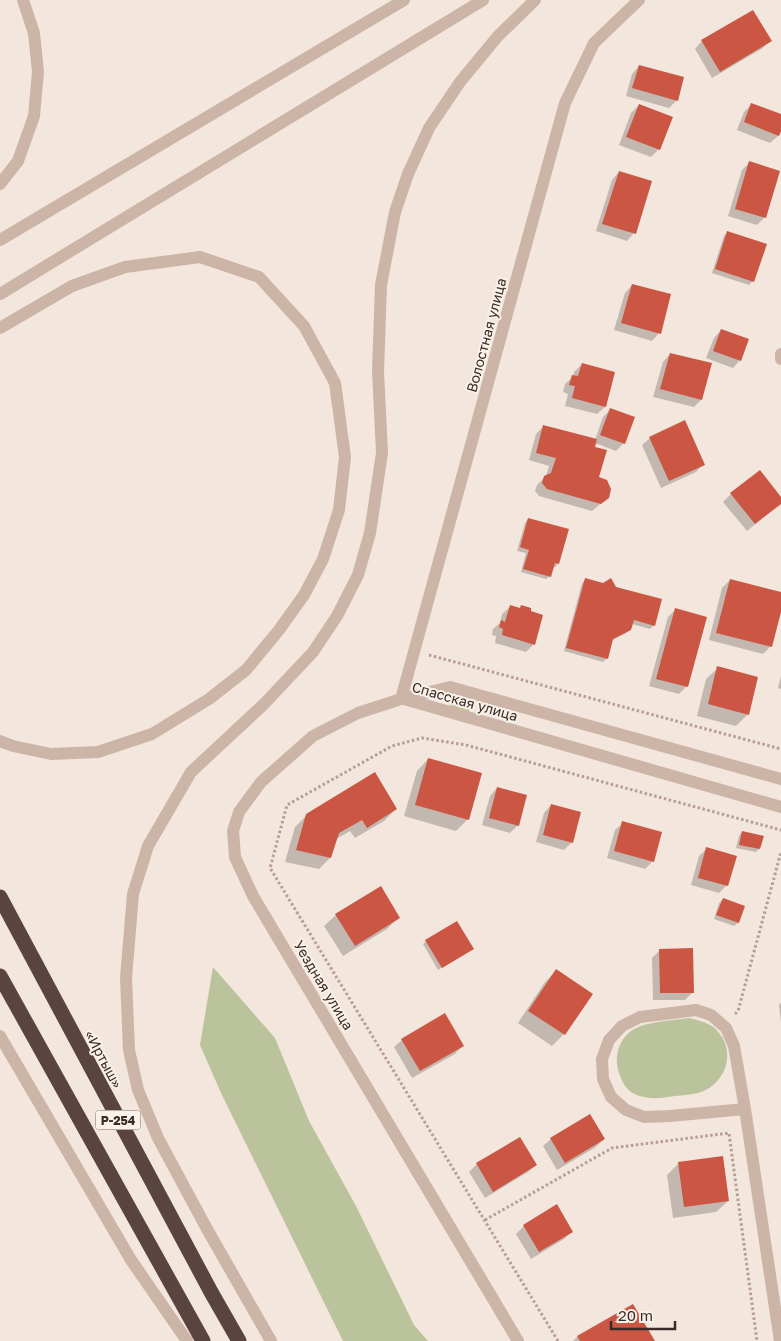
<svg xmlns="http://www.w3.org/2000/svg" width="781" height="1341" font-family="'Golos Text',sans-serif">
<rect width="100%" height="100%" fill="#f3e6dc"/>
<!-- green -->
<g fill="#bac39b">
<polygon points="451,695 472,700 469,712 452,707 447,701"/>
<polygon points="213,967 275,1038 309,1121 356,1206 414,1325 428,1341 343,1341 221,1093 200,1045"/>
<path d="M689,1018C701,1021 712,1023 719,1033C736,1053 725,1084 701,1092C693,1095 683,1095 675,1096C661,1098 650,1100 637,1095C627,1092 622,1082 619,1073C612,1052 623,1030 644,1025C658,1021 675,1020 689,1018Z"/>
</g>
<!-- shadow -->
<g fill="#0003">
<polygon points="770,40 763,48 712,78 695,49 702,41"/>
<polygon points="639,66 677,100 669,108 626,96 632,74"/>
<polygon points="752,104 781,116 781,128 778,136 770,143 737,130 744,112"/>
<polygon points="639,105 659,149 651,157 619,145 631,113"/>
<polygon points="749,163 765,217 757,225 728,216 742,170"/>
<polygon points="619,172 634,233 627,241 596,231 612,180"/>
<polygon points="727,233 753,281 749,285 712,273 724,236"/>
<polygon points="632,285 659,333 652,341 614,330 625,293"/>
<polygon points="721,330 740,360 733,368 706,358 714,338"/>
<polygon points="670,354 701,400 694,407 653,397 663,362"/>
<polygon points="582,364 605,407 597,414 565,406 568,394 563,392 565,384 573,377 574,372"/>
<polygon points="610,410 624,443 616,451 595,443 594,448 597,478 608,497 592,511 539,496 535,491 537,485 546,476 549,466 529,460 536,434 544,426 595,440 603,417"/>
<polygon points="650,438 703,464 696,472 661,488 642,445"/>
<polygon points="731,494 781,499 781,503 747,531 723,502"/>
<polygon points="528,519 558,564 555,567 552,567 550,576 546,579 521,572 526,553 517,551 525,523"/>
<polygon points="585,580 616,588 654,625 650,629 632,624 630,629 626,633 611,641 607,658 603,662 564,651 582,583"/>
<polygon points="730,580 781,593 781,607 770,647 763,654 709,640 722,588"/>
<polygon points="510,607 534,644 526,652 495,643 496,636 492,635 493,629 500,623 502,614"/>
<polygon points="676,609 686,687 679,694 649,686 668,617"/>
<polygon points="718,668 748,714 736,726 697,716 706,679"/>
<polygon points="781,676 781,689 778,688"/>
<polygon points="428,759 468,819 456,831 404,816 417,771"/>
<polygon points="497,788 518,825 510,833 482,825 490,796"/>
<polygon points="551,805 572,842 564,850 536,842 544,813"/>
<polygon points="396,809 384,821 355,838 350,831 336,839 330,858 319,869 285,862 295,827 307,815"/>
<polygon points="623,823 653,861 645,869 607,858 615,830"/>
<polygon points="742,832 759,849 756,852 736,848 739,836"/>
<polygon points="707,849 727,885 719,893 691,885 699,856"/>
<polygon points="723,899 738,923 734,926 714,919 719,903"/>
<polygon points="336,915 399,917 387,929 343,956 324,926"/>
<polygon points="426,941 472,949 438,970 423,944"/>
<polygon points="660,950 693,992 685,1000 653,1000 652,958"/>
<polygon points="556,971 564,1034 552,1046 518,1023 545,982"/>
<polygon points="781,1003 781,1022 779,1005"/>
<polygon points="402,1040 462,1046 455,1054 412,1078 394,1047"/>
<polygon points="520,1138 536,1165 528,1172 485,1198 469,1172 477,1164"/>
<polygon points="551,1139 604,1139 596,1147 557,1170 543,1146"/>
<polygon points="679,1163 728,1201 716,1212 673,1218 667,1175"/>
<polygon points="524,1226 572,1231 564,1239 531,1259 516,1234"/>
<polygon points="633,1305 653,1341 573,1341 577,1337"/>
</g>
<!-- building -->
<g fill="#ca5643">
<polygon points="753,10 772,41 720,72 701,40"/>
<polygon points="639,65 684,77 678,101 632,88"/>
<polygon points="751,103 781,114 781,131 779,136 744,122"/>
<polygon points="639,104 673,117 660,150 626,137"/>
<polygon points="749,161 780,171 766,218 735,209"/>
<polygon points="619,171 652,181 636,234 602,224"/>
<polygon points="727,231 767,244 754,282 715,269"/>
<polygon points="632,284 671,294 661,334 621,323"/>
<polygon points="721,329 749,339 741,361 713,351"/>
<polygon points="670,353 712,363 702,400 660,389"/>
<polygon points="582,363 615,372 606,407 572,398 575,386 569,385 572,375 578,376"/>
<polygon points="610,408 635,417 625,444 600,435"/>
<polygon points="685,420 705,465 669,481 649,437"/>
<polygon points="543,425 597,439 595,447 607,450 599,477 607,480 611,489 609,498 601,504 547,489 542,483 544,476 551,473 556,458 536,453"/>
<polygon points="760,470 781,497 781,504 755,524 730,493"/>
<polygon points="528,518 569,529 559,564 555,563 551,577 523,569 529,550 520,547"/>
<polygon points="585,578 603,583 611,578 616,587 662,599 655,626 634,620 631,630 613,639 608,659 566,648"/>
<polygon points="730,579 781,592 781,612 772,647 716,633"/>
<polygon points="510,605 520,608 521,605 531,608 531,611 543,615 535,645 502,635 503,629 499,627 501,620 505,622"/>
<polygon points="675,608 707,617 688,687 656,679"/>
<polygon points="717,666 758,677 749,715 708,704"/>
<polygon points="428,758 482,773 469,820 415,805"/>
<polygon points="375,772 397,809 367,828 362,820 339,833 331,858 296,850 306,814"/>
<polygon points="497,787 527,795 519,826 489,818"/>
<polygon points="551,804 581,812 573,843 543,835"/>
<polygon points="622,821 662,832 654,862 614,851"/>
<polygon points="742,831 764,836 760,849 739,845"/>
<polygon points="706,847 737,856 728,886 698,878"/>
<polygon points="381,886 400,918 355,946 335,914"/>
<polygon points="723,898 745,906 739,923 716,915"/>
<polygon points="457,921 474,949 442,968 425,940"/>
<polygon points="693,948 694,993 660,993 659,949"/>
<polygon points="556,969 593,994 565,1035 528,1011"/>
<polygon points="445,1013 464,1046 420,1071 401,1039"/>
<polygon points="590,1114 605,1139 565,1163 550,1138"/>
<polygon points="520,1137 537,1165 493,1192 476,1163"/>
<polygon points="723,1156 729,1201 684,1207 678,1162"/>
<polygon points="557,1204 573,1232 539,1252 523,1225"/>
<polygon points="633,1304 655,1341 580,1341 577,1336"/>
</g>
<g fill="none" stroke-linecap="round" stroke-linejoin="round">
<!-- path -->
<g stroke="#b89e92" stroke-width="3" stroke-dasharray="2.5 2.5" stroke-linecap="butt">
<polyline points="429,655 781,749"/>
<polyline points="735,1014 738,1011 781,852"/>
<polyline points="485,1220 612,1148 729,1133 757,1341"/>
<polyline points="558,1341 270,868 287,805 392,746 422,738 466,745 781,830"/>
</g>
<!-- minor -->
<g stroke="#ccb4a7" stroke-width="12">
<polyline points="0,184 18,161 34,116 38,72 34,33 23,0"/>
<polyline points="0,240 404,0"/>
<polyline points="0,294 483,0"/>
<polyline points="0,328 72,286 125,267 200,257 259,277 304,326 335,383 345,457 339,510 323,559 304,595 279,630 246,670 209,699 152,734 98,752 51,754 13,746 0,741"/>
<polyline points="781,354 781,359"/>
<polyline points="401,699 565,103 594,43 639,0"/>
<polyline points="404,699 781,807"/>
<polyline points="0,1036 131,1260 187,1341"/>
<polyline points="745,1109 670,1116 644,1117 626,1110 611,1097 603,1079 602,1059 609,1040 622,1026 640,1017 696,1010 711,1015 726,1028 734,1046 745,1109 780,1341"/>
<polyline points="271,1341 207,1229 158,1138 138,1090 129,1050 126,978 133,894 148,846 191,772 264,704 313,652 337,616 358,575 370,533 382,453 378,371 381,285 395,212 408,174 429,128 460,82 498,36 535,0"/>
<polyline points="518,1341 253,896 235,857 233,831 239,812 261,782 313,736 358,713 401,699 450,687 781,779"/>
</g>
<!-- highway -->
<g stroke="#59443f" stroke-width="15">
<polyline points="0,897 211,1292 239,1341"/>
<polyline points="0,976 203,1341"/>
</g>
</g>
<g text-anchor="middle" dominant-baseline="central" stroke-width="4" stroke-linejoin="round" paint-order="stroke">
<!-- shield labels -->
<rect fill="#faf1e9" stroke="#726762" stroke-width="1" x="95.5" y="1110.5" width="45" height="19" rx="4"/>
<g font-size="12" font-weight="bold" fill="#382c28">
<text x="118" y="1120">Р-254</text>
</g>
<!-- street labels -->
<g font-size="14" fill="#382c28" stroke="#faf1e9">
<text transform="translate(486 335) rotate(-75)">Волостная улица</text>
<text transform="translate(465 701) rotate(16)">Спасская улица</text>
<text transform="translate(324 985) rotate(59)">Уездная улица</text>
<text transform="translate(104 1059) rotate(62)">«Иртыш»</text>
</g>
</g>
<!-- scale -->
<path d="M611 1321v8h64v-8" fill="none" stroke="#382c28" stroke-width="2.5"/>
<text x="618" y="1321" font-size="15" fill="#382c28" stroke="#faf1e9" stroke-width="4" paint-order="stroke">20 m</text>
</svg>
